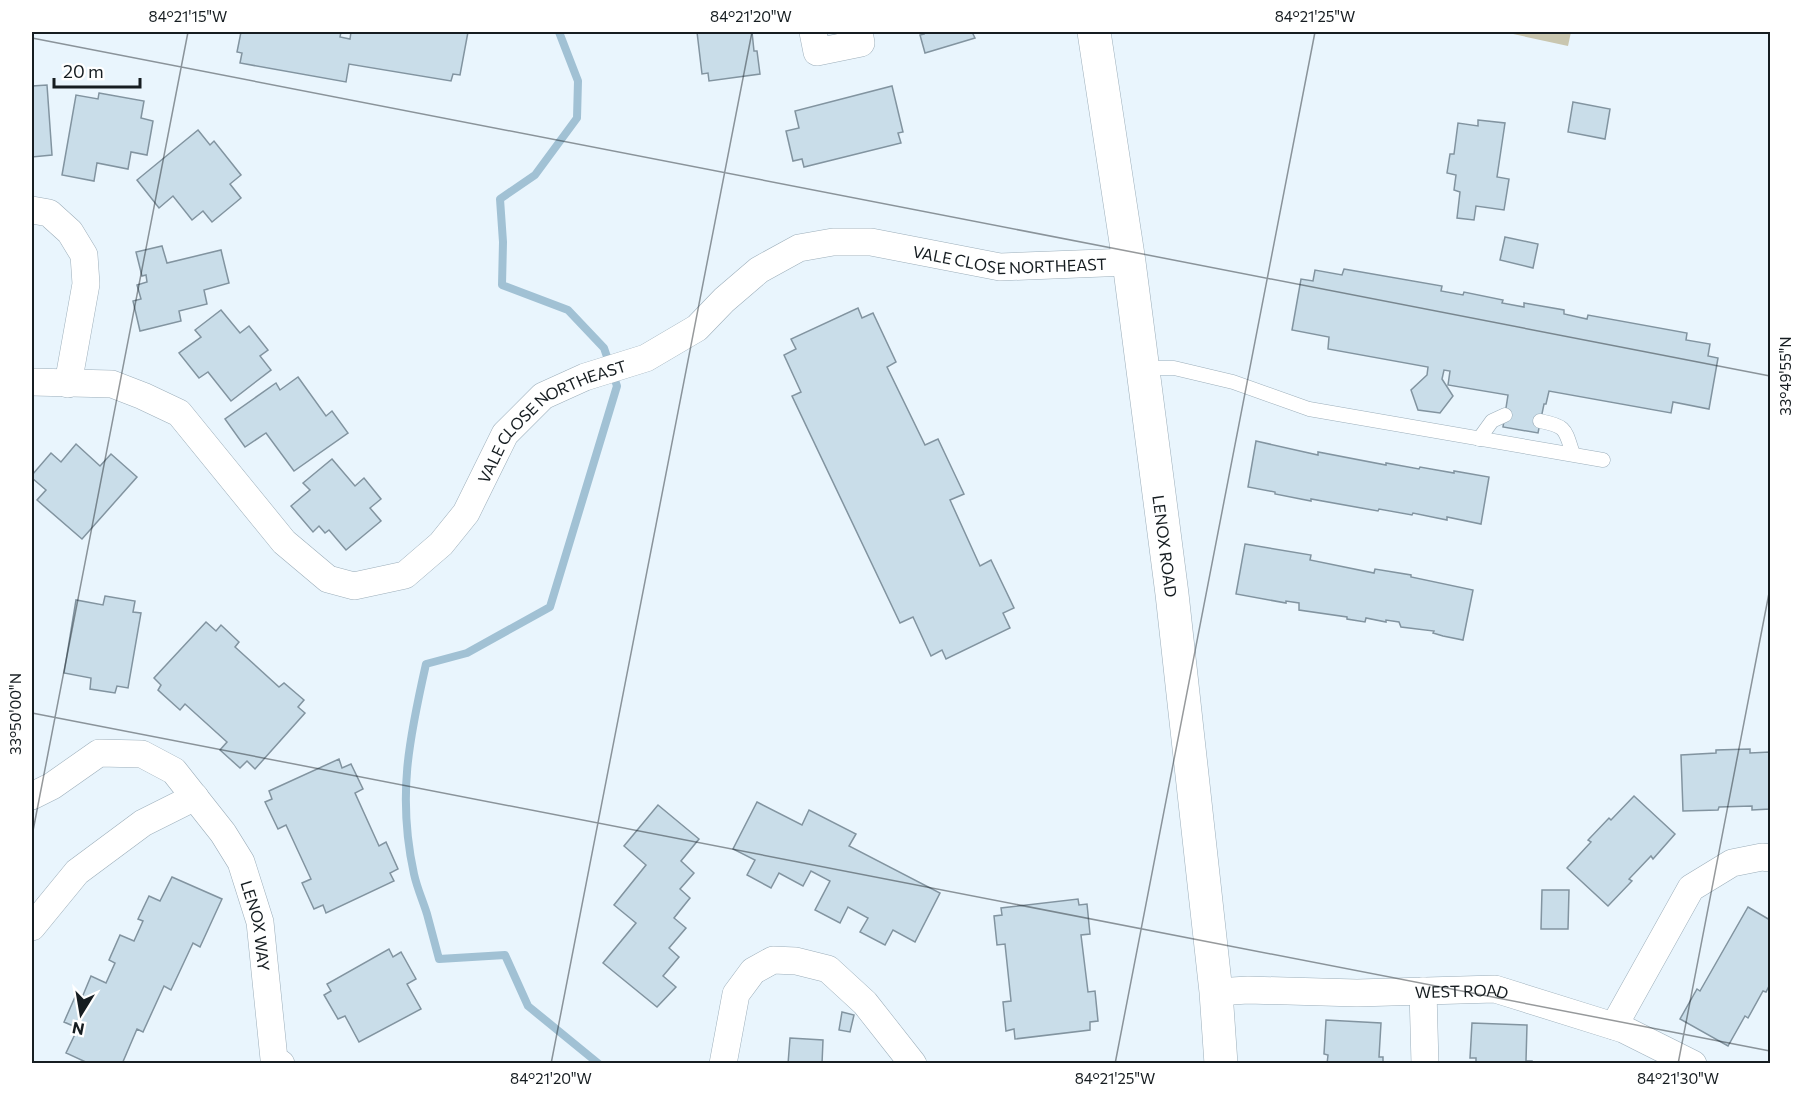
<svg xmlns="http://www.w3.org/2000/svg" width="1802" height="1095" font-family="Commissioner,sans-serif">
<rect width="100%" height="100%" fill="#e9f5fd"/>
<!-- green -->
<polygon fill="#c9c6af" points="1504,32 1571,32 1568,46"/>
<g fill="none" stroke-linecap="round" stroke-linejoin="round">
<!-- stream -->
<path stroke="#a1c1d4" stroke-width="8" d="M559,32L578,81L577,118L535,175L500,199L503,242L502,285L568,310L604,348L617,386L550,607L467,653L426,664C409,739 397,797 414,874C417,888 423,901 427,914C431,929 435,944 439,959L505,955L528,1006L599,1064"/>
</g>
<!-- building -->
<g fill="#c9dde9" stroke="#8294a0" stroke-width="1.5">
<polygon points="241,32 341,32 340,37 350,39 351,32 468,32 460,75 453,74 451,81 349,64 346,82 240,63 242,53 237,52"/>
<polygon points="697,32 752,32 754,51 757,51 760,74 709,81 708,73 702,74"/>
<polygon points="923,32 972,32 975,38 925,53 920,35 924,34"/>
<polygon points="47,85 52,155 32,157 32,86"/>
<polygon points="892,86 903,132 898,133 901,143 804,167 802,159 793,161 786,131 799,128 795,111"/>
<polygon points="99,93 144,101 141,118 153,121 147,155 131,152 128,169 97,163 94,181 62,175 76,95 98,99"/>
<polygon points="1573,102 1610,109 1605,139 1568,132"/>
<polygon points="1478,120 1505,123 1497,177 1509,179 1504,210 1476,206 1474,220 1457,218 1460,192 1454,190 1456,175 1447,173 1450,154 1454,154 1458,123 1478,126"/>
<polygon points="198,130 210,145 214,141 241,175 230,184 241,198 212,222 203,211 192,220 173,196 159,208 137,180"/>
<polygon points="1505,237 1538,244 1533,268 1500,260"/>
<polygon points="162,246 167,263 221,250 229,283 204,290 207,304 179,311 181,321 140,331 133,301 141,299 137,285 147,282 146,275 142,276 136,252"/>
<polygon points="1344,269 1442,286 1441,291 1463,295 1464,292 1503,300 1502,303 1524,307 1524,303 1564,310 1564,314 1587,319 1588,315 1687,333 1686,340 1710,344 1708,356 1718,358 1709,409 1673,402 1671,413 1549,391 1546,404 1544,404 1538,433 1503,427 1508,395 1448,385 1450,371 1444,370 1442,379 1453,396 1440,413 1418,410 1411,390 1427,375 1428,367 1328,349 1329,337 1292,330 1301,279 1313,281 1315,270 1342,275"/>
<polygon points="858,308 862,318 873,313 896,362 887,367 925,445 938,439 964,494 950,500 980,566 991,560 1014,608 1003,613 1010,628 946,659 942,650 931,656 913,617 900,623 792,396 801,392 784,355 796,349 791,339"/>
<polygon points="221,310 240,333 249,326 268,350 260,356 271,370 231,401 208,372 199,378 179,353 201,337 195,330"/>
<polygon points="298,377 326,416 332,411 348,433 294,471 266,433 245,447 225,419 276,383 280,390"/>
<polygon points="1256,441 1318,455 1318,452 1386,465 1386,463 1419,469 1420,467 1454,473 1454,471 1489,477 1481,524 1447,517 1447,520 1413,513 1412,515 1379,509 1378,511 1311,499 1311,501 1275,494 1275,492 1248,487"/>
<polygon points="76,444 100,466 111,454 137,477 82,539 37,500 46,490 32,478 32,475 51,453 61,462"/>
<polygon points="332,459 355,486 364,478 381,499 370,508 381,521 346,550 329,530 325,533 319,526 313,532 291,506 310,490 303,483"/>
<polygon points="1245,544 1311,555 1310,560 1374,573 1375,569 1411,575 1411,577 1473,590 1463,640 1443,636 1433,633 1434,631 1401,627 1399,622 1386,620 1386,622 1366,618 1365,622 1347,619 1347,617 1299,610 1299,603 1286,601 1286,603 1236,594"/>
<polygon points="105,596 135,601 133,612 141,613 128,688 117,686 115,693 90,689 91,678 64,673 76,600 103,605"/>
<polygon points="206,622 216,631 221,625 239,642 235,647 279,687 284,683 304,700 298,707 305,713 255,769 247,761 240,768 220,750 227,742 185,704 180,710 158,690 161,685 154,678"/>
<polygon points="1750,749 1750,753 1770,752 1770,809 1752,810 1752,806 1719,807 1718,810 1683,811 1681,755 1716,753 1716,750"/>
<polygon points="339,759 342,768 351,764 363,789 355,793 379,846 386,842 398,869 390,873 394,881 326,913 323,905 314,909 302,883 311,879 286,825 278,829 265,802 272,799 269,791"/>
<polygon points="1634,796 1675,834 1653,859 1651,856 1629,879 1632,881 1608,906 1567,868 1591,842 1588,840 1609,818 1611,820"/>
<polygon points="757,802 802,825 809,810 856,834 849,846 940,893 915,942 893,930 885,945 860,932 868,918 848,907 840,923 815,910 830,881 811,871 803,886 779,873 771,888 747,875 755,860 733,849"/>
<polygon points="658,805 699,839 681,861 694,873 680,889 690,898 674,918 686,928 669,948 679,957 663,976 676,987 657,1007 603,963 636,923 614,905 646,865 624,846"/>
<polygon points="172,877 222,899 200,947 193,943 171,990 164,986 143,1032 137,1029 122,1064 90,1064 66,1053 78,1028 64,1022 75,997 81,1000 91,976 106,983 115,963 109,960 120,935 134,941 143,921 138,919 149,896 160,901"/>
<polygon points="1542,890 1569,890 1568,929 1541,929"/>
<polygon points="1078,899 1079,905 1087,904 1090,934 1081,935 1088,992 1095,991 1098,1021 1090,1022 1090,1030 1015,1039 1014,1029 1006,1031 1003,1002 1011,1001 1005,944 997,945 994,916 1002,915 1001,908"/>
<polygon points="1748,907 1770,920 1770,984 1766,992 1763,991 1748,1018 1745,1016 1728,1046 1680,1019 1697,989 1700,991"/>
<polygon points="389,949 393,957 401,952 416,979 407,984 421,1009 359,1042 345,1016 338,1019 324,995 331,991 327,984"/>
<polygon points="842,1012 854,1015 850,1032 839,1030"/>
<polygon points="1326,1020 1381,1023 1379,1057 1383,1057 1383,1064 1327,1064 1328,1055 1324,1054"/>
<polygon points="1472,1023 1527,1025 1526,1061 1532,1061 1532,1064 1476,1064 1476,1058 1470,1058"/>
<polygon points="790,1038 823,1040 822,1064 788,1064"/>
</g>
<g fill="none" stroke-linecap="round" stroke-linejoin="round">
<defs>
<g id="lane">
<polyline points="1142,368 1174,368 1233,382 1309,409 1603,460"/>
<path d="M1540,421C1567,426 1565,430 1573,454"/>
<polyline points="1479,439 1492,421 1505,415"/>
</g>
<g id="street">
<polyline points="813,32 817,52 861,43 859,32"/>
<polyline points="32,210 49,213 70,232 84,255 86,284 68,384"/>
<path id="s1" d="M32,382L112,384L143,396L179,413L284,542L328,579L354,586L405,575L441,544L466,513L505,434L543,396L585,377L646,358L697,328L724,300L759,270L799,248L833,242H871L1000,267L1129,262"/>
<path id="s2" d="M32,796L52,786L99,753L142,754L174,771L223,833L241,862L260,922L274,1059L281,1064"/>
<polyline points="32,927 77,872 143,823 195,797"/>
<polyline points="1423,991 1425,1064"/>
<path id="s3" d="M1216,992L1248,990L1357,993L1495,989L1623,1029L1693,1064"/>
<polyline points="1614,1026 1691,888 1732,863 1762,857 1770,858"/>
<polyline points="723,1064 736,994 753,971 773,960 796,961 828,969 865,1003 913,1064"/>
</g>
<g id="secondary">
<path id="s4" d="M1094,32L1129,262L1172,594L1216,992L1221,1064"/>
</g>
</defs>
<!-- lane casing -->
<use href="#lane" stroke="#9caeba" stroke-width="15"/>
<!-- street casing -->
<use href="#street" stroke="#9caeba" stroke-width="28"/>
<!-- secondary casing -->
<use href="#secondary" stroke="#9caeba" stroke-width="34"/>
<!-- lane -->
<use href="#lane" stroke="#fff" stroke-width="14"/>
<!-- street -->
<use href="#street" stroke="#fff" stroke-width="27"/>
<!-- secondary -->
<use href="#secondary" stroke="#fff" stroke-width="33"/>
</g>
<!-- ticks -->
<path fill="none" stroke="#161d21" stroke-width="1.5" stroke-opacity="0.45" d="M32,38L1770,376M32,713L1770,1051M32,836L188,32M551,1064L752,32M1115,1064L1315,32M1678,1064L1770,588"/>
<g text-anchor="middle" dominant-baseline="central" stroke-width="6" stroke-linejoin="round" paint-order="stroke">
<!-- street labels -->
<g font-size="16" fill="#161d21" stroke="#fff">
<text stroke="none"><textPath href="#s1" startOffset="1198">VALE CLOSE NORTHEAST</textPath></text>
<text stroke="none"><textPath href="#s1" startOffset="676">VALE CLOSE NORTHEAST</textPath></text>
<text stroke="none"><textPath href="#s4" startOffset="519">LENOX ROAD</textPath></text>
<text stroke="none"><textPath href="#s2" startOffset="338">LENOX WAY</textPath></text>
<text stroke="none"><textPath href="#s3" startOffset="246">WEST ROAD</textPath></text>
</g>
</g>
<!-- border -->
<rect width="1802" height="1095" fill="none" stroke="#ffffff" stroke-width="66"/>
<!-- north arrow -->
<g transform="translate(81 1014) rotate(191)" stroke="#ffffff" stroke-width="4.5" paint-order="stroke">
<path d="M0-4.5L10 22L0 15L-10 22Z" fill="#161d21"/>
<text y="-9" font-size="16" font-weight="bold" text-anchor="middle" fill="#161d21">N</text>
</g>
<!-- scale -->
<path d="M54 78v9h86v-9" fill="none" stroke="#161d21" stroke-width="3"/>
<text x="63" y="78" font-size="18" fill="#161d21" stroke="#ffffff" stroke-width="4.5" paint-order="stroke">20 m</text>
<rect x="33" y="33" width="1736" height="1029" fill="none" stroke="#161d21" stroke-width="2"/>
<g font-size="15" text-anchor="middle" fill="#161d21">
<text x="188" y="22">84°21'15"W</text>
<text x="751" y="22">84°21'20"W</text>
<text x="1315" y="22">84°21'25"W</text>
<text transform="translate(1786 376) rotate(-90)" y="5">33°49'55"N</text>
<text transform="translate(16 714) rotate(-90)" y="5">33°50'00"N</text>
<text x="551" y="1084">84°21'20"W</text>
<text x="1115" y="1084">84°21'25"W</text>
<text x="1678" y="1084">84°21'30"W</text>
</g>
</svg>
